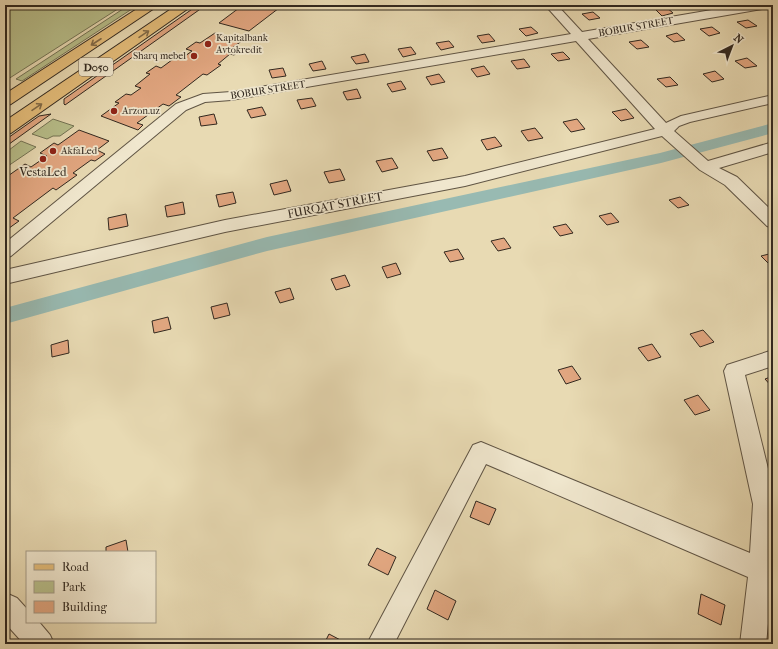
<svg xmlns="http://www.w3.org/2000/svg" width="778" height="649" font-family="'IM FELL French Canon',serif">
<rect width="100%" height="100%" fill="#e8dab3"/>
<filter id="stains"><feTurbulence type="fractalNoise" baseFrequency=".005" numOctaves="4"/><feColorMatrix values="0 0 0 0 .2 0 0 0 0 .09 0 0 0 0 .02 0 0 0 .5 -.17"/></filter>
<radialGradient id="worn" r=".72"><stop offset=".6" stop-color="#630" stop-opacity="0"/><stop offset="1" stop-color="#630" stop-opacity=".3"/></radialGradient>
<!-- green -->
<g fill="#b8bf8b" stroke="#747455">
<polygon points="5,5 124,5 5,81"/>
<polygon points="129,5 138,5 22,81 16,79"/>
<polygon points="53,119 74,126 60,136 53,136 47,139 32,134"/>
<polygon points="21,141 36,147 8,166 5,166 5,153"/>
</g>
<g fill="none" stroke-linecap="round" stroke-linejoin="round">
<!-- canal -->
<polygon fill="#98bab2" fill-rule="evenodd" points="773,123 773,133 661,163 267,251 5,324 5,308 267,237 660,153"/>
</g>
<!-- building -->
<g fill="#e2a781" stroke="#31281f">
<polygon points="198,5 206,5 65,105 64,104 64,99"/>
<polygon points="243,5 283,5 249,31 219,23"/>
<polygon points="666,7 673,13 662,16 655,9"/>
<polygon points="593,12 600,18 589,20 582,14"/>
<polygon points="748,20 757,26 746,28 737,22"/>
<polygon points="531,27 538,33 526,36 519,29"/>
<polygon points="712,27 720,33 709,36 700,29"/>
<polygon points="215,33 242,41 233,47 241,50 234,55 230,54 218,64 221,65 207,75 203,74 176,95 181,97 169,106 163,104 137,123 143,125 138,130 101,116 119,103 115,102 126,94 131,95 141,88 135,86 150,74 146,73 156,66 161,68 176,57 181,59 192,51 186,49 196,42 200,43"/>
<polygon points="677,33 685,40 674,42 666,36"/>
<polygon points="489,34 495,41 482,43 477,36"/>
<polygon points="641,40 649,47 637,49 629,42"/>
<polygon points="449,41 454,47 441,50 436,43"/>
<polygon points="411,47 416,54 403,57 398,49"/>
<polygon points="563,52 570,59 558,61 551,54"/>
<polygon points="365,54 369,62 356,64 351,57"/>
<polygon points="747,58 757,66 745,68 735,61"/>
<polygon points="524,59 530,67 517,69 511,61"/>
<polygon points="322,61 326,69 313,71 309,64"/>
<polygon points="484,66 490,74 477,77 471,69"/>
<polygon points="283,68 286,76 272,78 269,70"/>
<polygon points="715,71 724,79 712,82 703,74"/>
<polygon points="439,74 445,82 431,85 426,77"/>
<polygon points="670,77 678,85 666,87 657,79"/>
<polygon points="401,81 406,89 392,92 387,84"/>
<polygon points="357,89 361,98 347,100 343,92"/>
<polygon points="312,98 316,106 301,109 297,100"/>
<polygon points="262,107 266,115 251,118 247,110"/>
<polygon points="626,109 634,118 621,121 612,112"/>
<polygon points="51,114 5,147 5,140 39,116"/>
<polygon points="214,114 217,124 201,126 199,117"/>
<polygon points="577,119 585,129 571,132 563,122"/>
<polygon points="535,128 543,138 528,141 521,131"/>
<polygon points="79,130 109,141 97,150 105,154 95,161 91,160 73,173 77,175 56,190 53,188 13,218 19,221 5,231 5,178 25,164 31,167 47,156 40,153 54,143 58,145"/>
<polygon points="495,137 502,146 487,150 481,140"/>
<polygon points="442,148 448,158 433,161 427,151"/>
<polygon points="392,158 398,168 382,172 376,161"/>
<polygon points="340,169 345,180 329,183 324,172"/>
<polygon points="287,180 291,191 274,195 270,184"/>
<polygon points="233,192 236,203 219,207 216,195"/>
<polygon points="680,197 689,205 678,208 669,200"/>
<polygon points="183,202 185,214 167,217 165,206"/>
<polygon points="611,213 619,222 607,225 599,216"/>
<polygon points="126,214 128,226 109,230 108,218"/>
<polygon points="566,224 573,233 560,236 553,227"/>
<polygon points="504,238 511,248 498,251 491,241"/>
<polygon points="458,249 464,259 450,262 444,252"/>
<polygon points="773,253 773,266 772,267 761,256"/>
<polygon points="396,263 401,274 387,278 382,267"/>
<polygon points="345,275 350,286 336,290 331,279"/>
<polygon points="290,288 294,299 280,303 275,292"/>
<polygon points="227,303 230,315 214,319 211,307"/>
<polygon points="168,317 171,329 154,333 152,321"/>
<polygon points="703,330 714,342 700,347 690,334"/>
<polygon points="68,340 69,353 52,357 51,345"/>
<polygon points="652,344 661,357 648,361 638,348"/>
<polygon points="572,366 581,379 566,384 558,370"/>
<polygon points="773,376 773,388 765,379"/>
<polygon points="698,395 710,410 695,415 684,400"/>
<polygon points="476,501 496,509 489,525 470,517"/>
<polygon points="126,540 128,552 106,552 106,547"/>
<polygon points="377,548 396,557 388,575 368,565"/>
<polygon points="435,590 456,601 448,620 427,609"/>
<polygon points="701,594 725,605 721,625 698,614"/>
<polygon points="329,634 348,644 324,644"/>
</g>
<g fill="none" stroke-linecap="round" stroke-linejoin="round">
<defs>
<g id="minor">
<polygon points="545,5 557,5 582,32 741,5 768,5 762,9 588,39 666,123 681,116 773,95 773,103 690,122 679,126 674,131 708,161 773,142 773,152 719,168 737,177 773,212 773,228 767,226 725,185 700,170 662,136 465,186 225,232 5,284 5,270 225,220 465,176 655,129 576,41 231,100 205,102 186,110 11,256 5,258 5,243 176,104 203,94 231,92 571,34"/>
<polygon points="773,350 773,366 745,375 773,489 773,573 766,644 740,644 748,577 486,464 394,644 367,644 473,445 481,442 750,553 753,504 724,371 727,365"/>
<polygon points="8,594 17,598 27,609 27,622 39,622 50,635 54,644 24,644 5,623 5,596"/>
</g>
<g id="primary">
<polygon points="143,5 159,5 11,104 5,106 5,94"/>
<polygon points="177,5 193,5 11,133 5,134 5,121"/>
</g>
</defs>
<!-- minor casing -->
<use href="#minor" stroke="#5f5444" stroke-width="2"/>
<!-- primary casing -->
<use href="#primary" stroke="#31281f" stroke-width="2"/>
<!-- minor -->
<use href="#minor" fill="#f0e7ce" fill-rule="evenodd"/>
<!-- primary -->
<use href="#primary" fill="#e4bd7a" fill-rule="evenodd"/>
</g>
<!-- one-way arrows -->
<defs><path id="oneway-shaft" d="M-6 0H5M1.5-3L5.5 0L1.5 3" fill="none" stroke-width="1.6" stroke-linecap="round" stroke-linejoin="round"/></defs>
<g stroke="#826b48">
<use href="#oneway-shaft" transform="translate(144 34) rotate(-34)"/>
<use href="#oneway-shaft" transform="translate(96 42) rotate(147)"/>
<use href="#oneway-shaft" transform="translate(37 107) rotate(-34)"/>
</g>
<!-- markers -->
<g fill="#8f2418" stroke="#f0e7ce" stroke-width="1.5">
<circle cx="208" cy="44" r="4"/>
<circle cx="194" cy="56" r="4"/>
<circle cx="114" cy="111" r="4"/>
<circle cx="53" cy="151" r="4"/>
<circle cx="43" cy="159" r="4"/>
</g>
<g text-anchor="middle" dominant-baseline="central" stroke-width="3.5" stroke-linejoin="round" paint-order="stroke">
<!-- far-street labels -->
<g font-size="10" fill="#31281f" stroke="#f0e7ce">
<text transform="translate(636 27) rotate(-10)">BOBUR STREET</text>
<text transform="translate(268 90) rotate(-9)">BOBUR STREET</text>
</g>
<!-- far-poi labels -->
<g font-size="10" fill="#31281f" stroke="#f0e7ce" text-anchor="start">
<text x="216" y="38">Kapitalbank<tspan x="216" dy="12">Avtokredit</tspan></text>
<text x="186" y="56" text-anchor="end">Sharq mebel</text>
<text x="122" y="111">Arzon.uz</text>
<text x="61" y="151">AkfaLed</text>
</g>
<!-- shield labels -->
<rect fill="#f0e7ce" stroke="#6a6154" stroke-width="1" x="79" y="58" width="34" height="18" rx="3"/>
<g font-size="11" font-weight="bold" fill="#31281f">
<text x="96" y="67">D050</text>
</g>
<!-- poi labels -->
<g font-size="12" fill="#31281f" stroke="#f0e7ce">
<text x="43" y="172">VestaLed</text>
</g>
<!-- street labels -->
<g font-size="12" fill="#31281f" stroke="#f0e7ce">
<text transform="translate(335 205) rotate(-11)">FURQAT STREET</text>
</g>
</g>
<!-- margin -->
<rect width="778" height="649" fill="none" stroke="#e8dab3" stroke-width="20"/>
<rect x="6" y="6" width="766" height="637" fill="none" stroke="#31281f" stroke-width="2"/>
<rect x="10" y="10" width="758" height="629" fill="none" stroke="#31281f"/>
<!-- legend -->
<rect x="26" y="551" width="130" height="72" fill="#f0e7ce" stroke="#a49b88"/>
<rect x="34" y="564" width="20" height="6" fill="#e4bd7a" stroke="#a49b88"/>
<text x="62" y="571" font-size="12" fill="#31281f">Road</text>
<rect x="34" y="581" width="20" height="12" fill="#b8bf8b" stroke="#a49b88"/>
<text x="62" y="591" font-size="12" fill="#31281f">Park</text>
<rect x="34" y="601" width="20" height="12" fill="#e2a781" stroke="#a49b88"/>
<text x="62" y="611" font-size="12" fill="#31281f">Building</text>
<!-- north arrow -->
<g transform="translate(732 46) rotate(42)" stroke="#f0e7ce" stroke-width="3" paint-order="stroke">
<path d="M0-3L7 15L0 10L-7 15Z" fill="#31281f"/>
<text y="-6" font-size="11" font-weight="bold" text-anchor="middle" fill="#31281f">N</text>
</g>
<rect width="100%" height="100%" filter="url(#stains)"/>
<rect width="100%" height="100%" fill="url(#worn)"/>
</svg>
